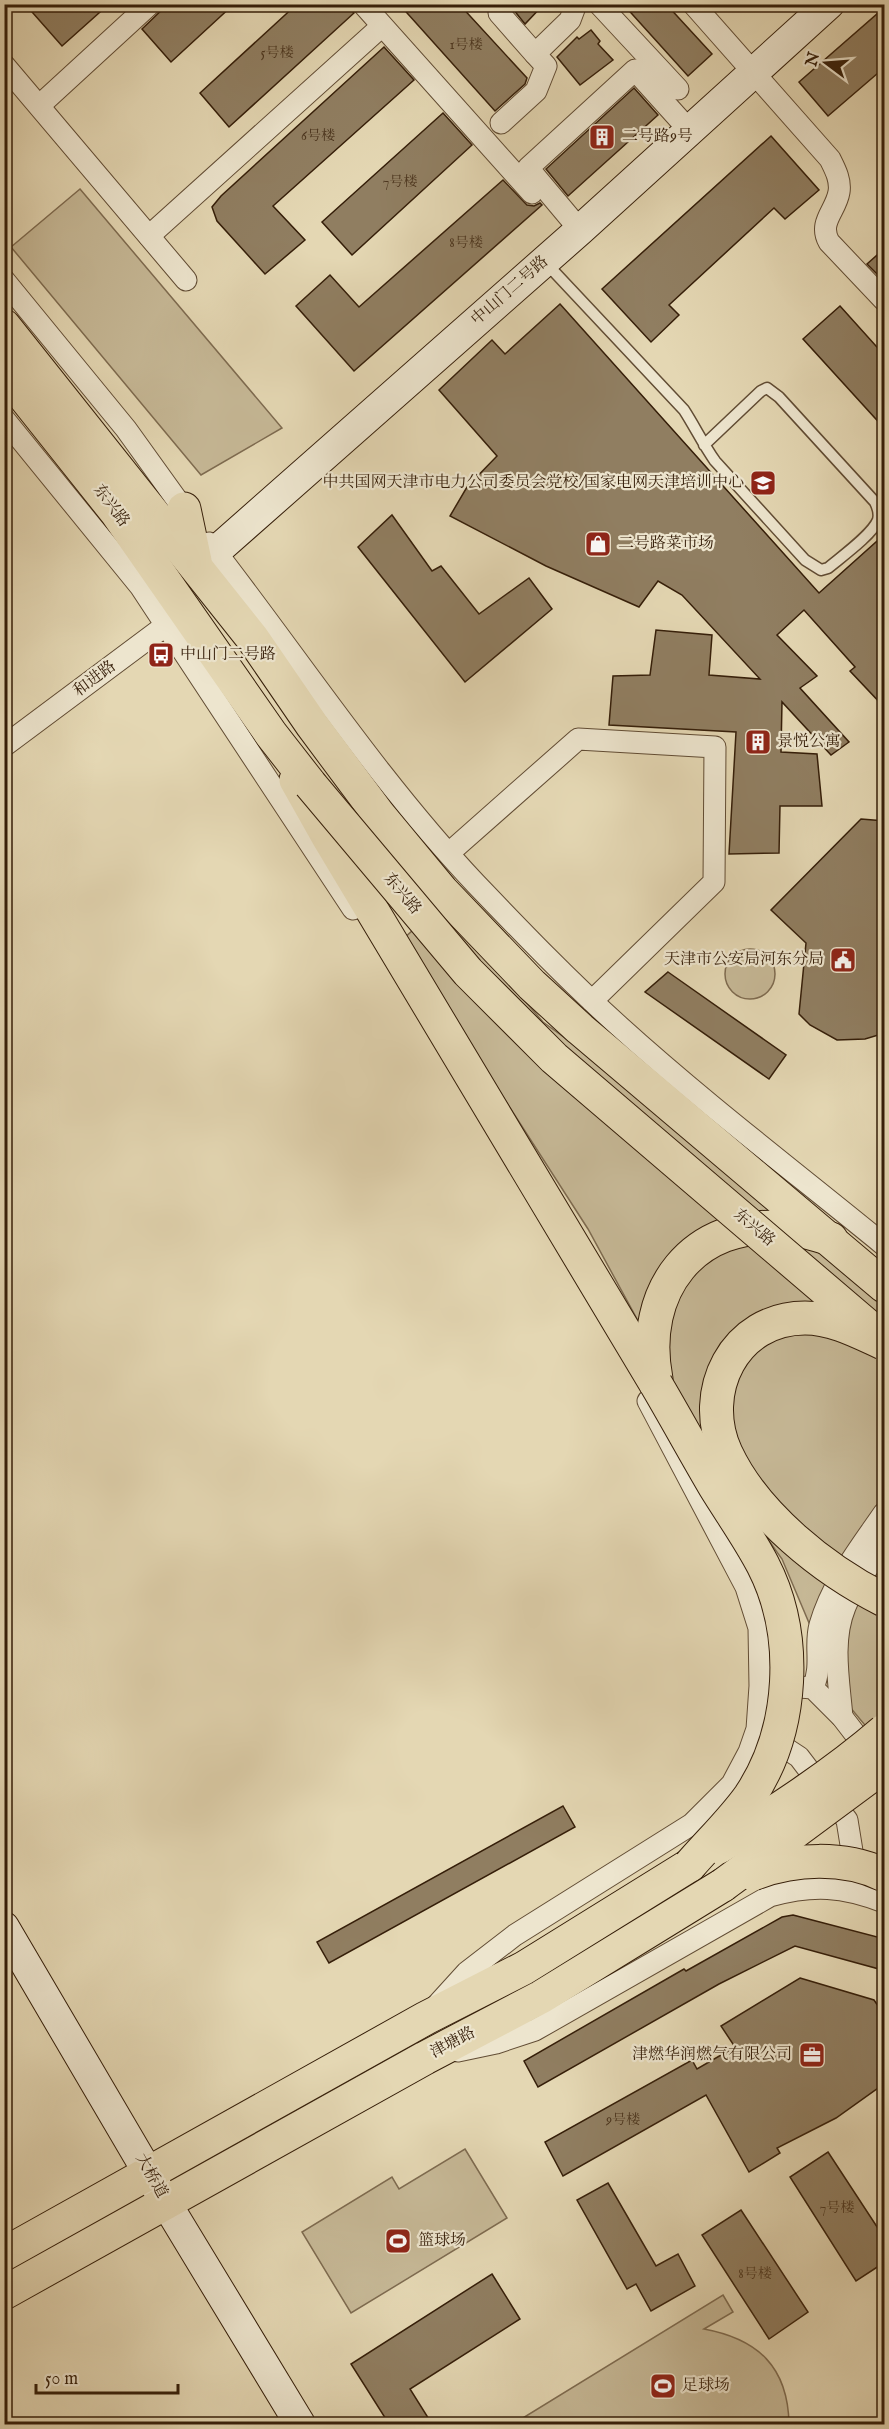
<svg xmlns="http://www.w3.org/2000/svg" width="889" height="2429" font-family="'IM FELL English','Noto Serif SC',serif">
<rect width="100%" height="100%" fill="#e4d7b3"/>
<filter id="stains"><feTurbulence type="fractalNoise" baseFrequency=".00333" numOctaves="4"/><feColorMatrix values="0 0 0 0 .2 0 0 0 0 .09 0 0 0 0 .02 0 0 0 .5 -.17"/></filter>
<radialGradient id="worn" r=".72"><stop offset=".6" stop-color="#630" stop-opacity="0"/><stop offset="1" stop-color="#630" stop-opacity=".3"/></radialGradient>
<!-- green -->
<g fill="#c6b896" stroke="#7e6b50" stroke-width="1.5">
<polygon points="80,189 282,428 201,475 11,247"/>
<polygon points="442,904 543,1022 652,1101 884,1292 884,1748 824,1676 812,1630 782,1559 722,1475 588,1229 402,940"/>
<circle cx="750" cy="974" r="25"/>
<polygon points="465,2149 507,2218 351,2313 302,2232 392,2177 399,2189"/>
<path d="M723,2295L733,2312L704,2329C758,2339 788,2367 789,2424H513Z"/>
</g>
<!-- building -->
<g fill="#907e61" stroke="#351e09" stroke-width="1.5">
<polygon points="25,4 109,4 62,46"/>
<polygon points="168,4 234,4 171,62 142,29"/>
<polygon points="297,4 347,4 354,13 229,127 200,93"/>
<polygon points="399,4 459,4 527,78 525,84 495,111"/>
<polygon points="509,4 544,4 525,24"/>
<polygon points="623,4 666,4 712,54 688,76"/>
<polygon points="885,7 885,67 828,116 799,82"/>
<polygon points="591,30 600,41 598,44 613,60 580,85 557,57 577,37 579,39"/>
<polygon points="384,47 414,80 273,206 305,240 265,274 217,221 212,207 221,196"/>
<polygon points="634,88 658,115 568,196 546,169"/>
<polygon points="443,113 472,145 352,255 322,222"/>
<polygon points="771,136 819,190 785,219 774,208 669,305 679,315 651,342 602,289"/>
<polygon points="503,180 527,205 534,206 540,203 542,205 354,371 296,306 330,275 359,307"/>
<polygon points="885,248 885,282 867,264"/>
<polygon points="560,304 819,593 885,534 885,708 850,671 855,667 804,610 777,635 817,676 800,688 849,742 831,755 782,702 781,752 817,754 822,806 780,806 779,853 729,854 736,732 609,725 613,676 650,675 656,630 712,635 709,675 760,679 682,595 658,581 639,607 546,566 450,516 467,487 497,456 439,390 492,340 505,354"/>
<polygon points="840,306 885,356 885,429 803,339"/>
<polygon points="392,515 432,571 441,566 479,614 529,578 552,609 465,682 358,547"/>
<polygon points="861,819 885,821 885,1033 865,1039 837,1040 810,1025 799,1014 806,943 771,910"/>
<polygon points="668,972 786,1055 769,1079 645,992"/>
<polygon points="563,1806 575,1827 329,1963 317,1942"/>
<polygon points="793,1915 885,1939 885,1965 881,1964 879,1969 795,1946 719,1984 538,2087 524,2061 684,1969 686,1971 782,1917"/>
<polygon points="800,1978 874,2000 885,2016 885,2083 836,2118 777,2148 780,2153 749,2172 706,2095 563,2176 545,2142 692,2060 697,2069 735,2047 721,2026"/>
<polygon points="828,2152 885,2239 885,2262 856,2281 790,2177"/>
<polygon points="608,2183 656,2266 678,2254 695,2286 651,2311 636,2284 627,2289 577,2200"/>
<polygon points="741,2210 808,2312 769,2339 702,2235"/>
<polygon points="492,2274 520,2319 410,2389 432,2424 389,2424 351,2364"/>
</g>
<g fill="none" stroke-linecap="round" stroke-linejoin="round">
<defs>
<path id="lane" d="M545,262L684,410C695,427 703,444 715,461L805,560L821,570L828,568C841,557 872,535 878,520C880,513 878,508 875,502L779,397L767,388L761,391L704,445"/>
<g id="street">
<polyline points="363,4 532,193"/>
<polyline points="599,4 678,89"/>
<path d="M693,4L830,159C835,169 841,180 839,192C836,211 818,222 829,242L884,300"/>
<polyline points="499,13 535,54 570,20 576,4"/>
<polyline points="4,65 186,280"/>
<polyline points="40,105 150,4"/>
<polyline points="501,123 536,91 546,66 535,54"/>
<polyline points="580,230 528,168 635,70 689,130"/>
<polyline points="149,236 382,26"/>
<polyline points="4,280 126,429 190,518"/>
<polyline points="4,419 140,586 353,909"/>
<path d="M209,543C297,656 377,779 476,884C522,932 569,981 619,1026C704,1103 796,1173 884,1245"/>
<polyline points="4,746 177,617"/>
<polyline points="449,853 578,739 715,747 714,882 592,1001"/>
<polyline points="799,1687 813,1688 842,1717 872,1756"/>
<path d="M813,1688C823,1664 814,1646 820,1625C832,1583 860,1548 884,1513"/>
<path d="M842,1717C839,1681 831,1641 845,1607C854,1583 871,1565 884,1544"/>
<polyline points="767,1736 799,1757 847,1820 852,1851 848,1875"/>
<polyline points="437,2005 467,1972 515,1935 692,1824 732,1784 749,1752 757,1729 760,1686 759,1628 746,1587 648,1401"/>
<path d="M458,2051L496,2043L535,2030L770,1896C813,1884 843,1886 884,1902"/>
</g>
<g id="secondary">
<polyline points="210,586 210,564 215,552 580,230 829,4"/>
<polyline points="4,1927 166,2203 300,2424"/>
</g>
<g id="primary">
<polyline points="296,780 327,835 656,1384"/>
<path d="M656,1379C639,1291 693,1219 786,1228C801,1229 816,1235 831,1239"/>
<polyline points="4,2254 426,2018 524,1968 690,1865"/>
<polyline points="4,2293 425,2058 541,1997 723,1885"/>
</g>
<g id="highway">
<polyline points="4,326 253,639 312,725 379,815 442,891 532,985 580,1029 884,1286"/>
<polyline points="4,371 117,513 271,734 310,784"/>
<polyline points="184,509 195,561"/>
</g>
</defs>
<!-- lane casing -->
<use href="#lane" stroke="#614c34" stroke-width="13"/>
<!-- street casing -->
<use href="#street" stroke="#614c34" stroke-width="23"/>
<!-- secondary casing -->
<use href="#secondary" stroke="#351e09" stroke-width="32"/>
<!-- primary casing -->
<use href="#primary" stroke="#351e09" stroke-width="35"/>
<!-- highway casing -->
<use href="#highway" stroke="#351e09" stroke-width="35"/>
<!-- lane -->
<use href="#lane" stroke="#ede5ce" stroke-width="10"/>
<!-- street -->
<use href="#street" stroke="#ede5ce" stroke-width="21"/>
<!-- secondary -->
<use href="#secondary" stroke="#ede5ce" stroke-width="30"/>
<!-- primary -->
<use href="#primary" stroke="#e4d7b3" stroke-width="33"/>
<!-- highway -->
<use href="#highway" stroke="#e4d7b3" stroke-width="33"/>
<defs>
<g id="primary-bridge">
<path d="M883,1343C859,1332 833,1318 805,1318C734,1318 698,1392 726,1453C755,1515 824,1570 884,1600"/>
<path d="M656,1384C676,1418 695,1453 715,1487C731,1513 749,1538 763,1565C799,1635 794,1730 750,1796C733,1820 710,1842 690,1865"/>
<path d="M719,1847C777,1811 833,1775 884,1731"/>
<path d="M753,1874C794,1858 844,1856 884,1875"/>
<polyline points="723,1885 884,1766"/>
</g>
<polyline id="highway-bridge" points="310,784 468,972 554,1058 884,1340"/>
</defs>
<!-- primary-bridge casing -->
<use href="#primary-bridge" stroke="#351e09" stroke-width="35" stroke-linecap="butt"/>
<!-- highway-bridge casing -->
<use href="#highway-bridge" stroke="#351e09" stroke-width="35" stroke-linecap="butt"/>
<!-- primary-bridge -->
<use href="#primary-bridge" stroke="#e4d7b3" stroke-width="33"/>
<!-- highway-bridge -->
<use href="#highway-bridge" stroke="#e4d7b3" stroke-width="33"/>
</g>
<!-- icons -->
<defs>
<symbol id="building-square" viewBox="-11 -11 22 22"><rect x="-9" y="-9" width="18" height="18" rx="4" fill="#8f2418" stroke="#ede5ce"/><path d="M-4-6H4V6H1V3H-1V6H-4ZM-2.5-4.3h1.7v1.8h-1.7ZM.8-4.3h1.7v1.8H.8ZM-2.5-1h1.7V.8h-1.7ZM.8-1h1.7V.8H.8Z" fill="#fff"/></symbol>
<symbol id="school-square" viewBox="-11 -11 22 22"><rect x="-9" y="-9" width="18" height="18" rx="4" fill="#8f2418" stroke="#ede5ce"/><path d="M0-5L7-2L0 1L-7-2ZM-4 1L0 2.5L4 1V4Q0 6-4 4Z" fill="#fff"/></symbol>
<symbol id="shop-square" viewBox="-11 -11 22 22"><rect x="-9" y="-9" width="18" height="18" rx="4" fill="#8f2418" stroke="#ede5ce"/><path d="M-5-2.5h2.3a2.7 3.5 0 0 1 5.4 0H5L5.5 6h-11ZM-1.5-2.5h3a1.5 2.3 0 0 0-3 0Z" fill="#fff"/></symbol>
<symbol id="bus-square" viewBox="-11 -11 22 22"><rect x="-9" y="-9" width="18" height="18" rx="4" fill="#8f2418" stroke="#ede5ce"/><path d="M-5-6H5V4H4V6H2V4H-2V6H-4V4H-5ZM-3.5-4V0h7V-4ZM-3.5 1.2v1.5H-2V1.2ZM2 1.2v1.5H3.5V1.2Z" fill="#fff"/></symbol>
<symbol id="civic-square" viewBox="-11 -11 22 22"><rect x="-9" y="-9" width="18" height="18" rx="4" fill="#8f2418" stroke="#ede5ce"/><path d="M-.6-6.5H3V-4.5H.6V-3L4-1V1h2V6H-6V1h2V-1L-.6-3ZM-1.2 2.5V6h2.4V2.5Z" fill="#fff"/></symbol>
<symbol id="office-square" viewBox="-11 -11 22 22"><rect x="-9" y="-9" width="18" height="18" rx="4" fill="#8f2418" stroke="#ede5ce"/><path d="M-6-3h4V-5.5h4V-3h4V5H-6ZM-1-4.5V-3h2v-1.5ZM-6 0V1H6V0Z" fill="#fff"/></symbol>
<symbol id="stadium-square" viewBox="-11 -11 22 22"><rect x="-9" y="-9" width="18" height="18" rx="4" fill="#8f2418" stroke="#ede5ce"/><path d="M0-5a6.5 5 0 1 0 0 10a6.5 5 0 1 0 0-10ZM-3.5-1.8h7v3.6h-7Z" fill="#fff"/></symbol>
</defs>
<g fill-rule="evenodd">
<use href="#building-square" x="587" y="122" width="30" height="30"/>
<use href="#school-square" x="748" y="468" width="30" height="30"/>
<use href="#shop-square" x="583" y="529" width="30" height="30"/>
<use href="#bus-square" x="146" y="640" width="30" height="30"/>
<use href="#building-square" x="743" y="727" width="30" height="30"/>
<use href="#civic-square" x="828" y="945" width="30" height="30"/>
<use href="#office-square" x="797" y="2040" width="30" height="30"/>
<use href="#stadium-square" x="383" y="2226" width="30" height="30"/>
<use href="#stadium-square" x="648" y="2371" width="30" height="30"/>
</g>
<g text-anchor="middle" dominant-baseline="central" stroke-width="4.5" stroke-linejoin="round" paint-order="stroke">
<!-- number labels -->
<g font-size="14" fill="#4c361f">
<text x="466" y="45">1号楼</text>
<text x="277" y="53">5号楼</text>
<text x="318" y="136">6号楼</text>
<text x="400" y="182">7号楼</text>
<text x="466" y="243">8号楼</text>
<text x="623" y="2120">9号楼</text>
<text x="837" y="2208">7号楼</text>
<text x="755" y="2274">8号楼</text>
</g>
<!-- poi labels -->
<g font-size="16" fill="#351e09" stroke="#ede5ce" text-anchor="start">
<text x="622" y="137">二号路9号</text>
<text x="744" y="483" text-anchor="end">中共国网天津市电力公司委员会党校/国家电网天津培训中心</text>
<text x="618" y="544">二号路菜市场</text>
<text x="180" y="655">中山门二号路</text>
<text x="777" y="742">景悦公寓</text>
<text x="824" y="960" text-anchor="end">天津市公安局河东分局</text>
<text x="792" y="2055" text-anchor="end">津燃华润燃气有限公司</text>
<text x="418" y="2241">篮球场</text>
<text x="682" y="2386">足球场</text>
</g>
<!-- street labels -->
<g font-size="16" fill="#351e09" stroke="#ede5ce">
<text transform="translate(510 291) rotate(-41)">中山门二号路</text>
<text transform="translate(111 506) rotate(53)">东兴路</text>
<text transform="translate(95 679) rotate(-37)">和进路</text>
<text transform="translate(402 894) rotate(50)">东兴路</text>
<text transform="translate(754 1228) rotate(40)">东兴路</text>
<text transform="translate(453 2043) rotate(-28)">津塘路</text>
<text transform="translate(151 2176) rotate(61)">大桥道</text>
</g>
</g>
<!-- margin -->
<rect width="889" height="2429" fill="none" stroke="#e4d7b3" stroke-width="24"/>
<rect x="6" y="6" width="877" height="2417" fill="none" stroke="#351e09" stroke-width="3"/>
<rect x="12" y="12" width="865" height="2405" fill="none" stroke="#351e09" stroke-width="1.5"/>
<!-- north arrow -->
<g transform="translate(826 63) rotate(286)" stroke="#ede5ce" stroke-width="4.5" paint-order="stroke">
<path d="M0-4.5L10 22L0 15L-10 22Z" fill="#351e09"/>
<text y="-9" font-size="16" font-weight="bold" text-anchor="middle" fill="#351e09">N</text>
</g>
<!-- scale -->
<path d="M36 2384v9h142v-9" fill="none" stroke="#351e09" stroke-width="3"/>
<text x="45" y="2384" font-size="18" fill="#351e09" stroke="#ede5ce" stroke-width="4.5" paint-order="stroke">50 m</text>
<rect width="100%" height="100%" filter="url(#stains)"/>
<rect width="100%" height="100%" fill="url(#worn)"/>
</svg>
